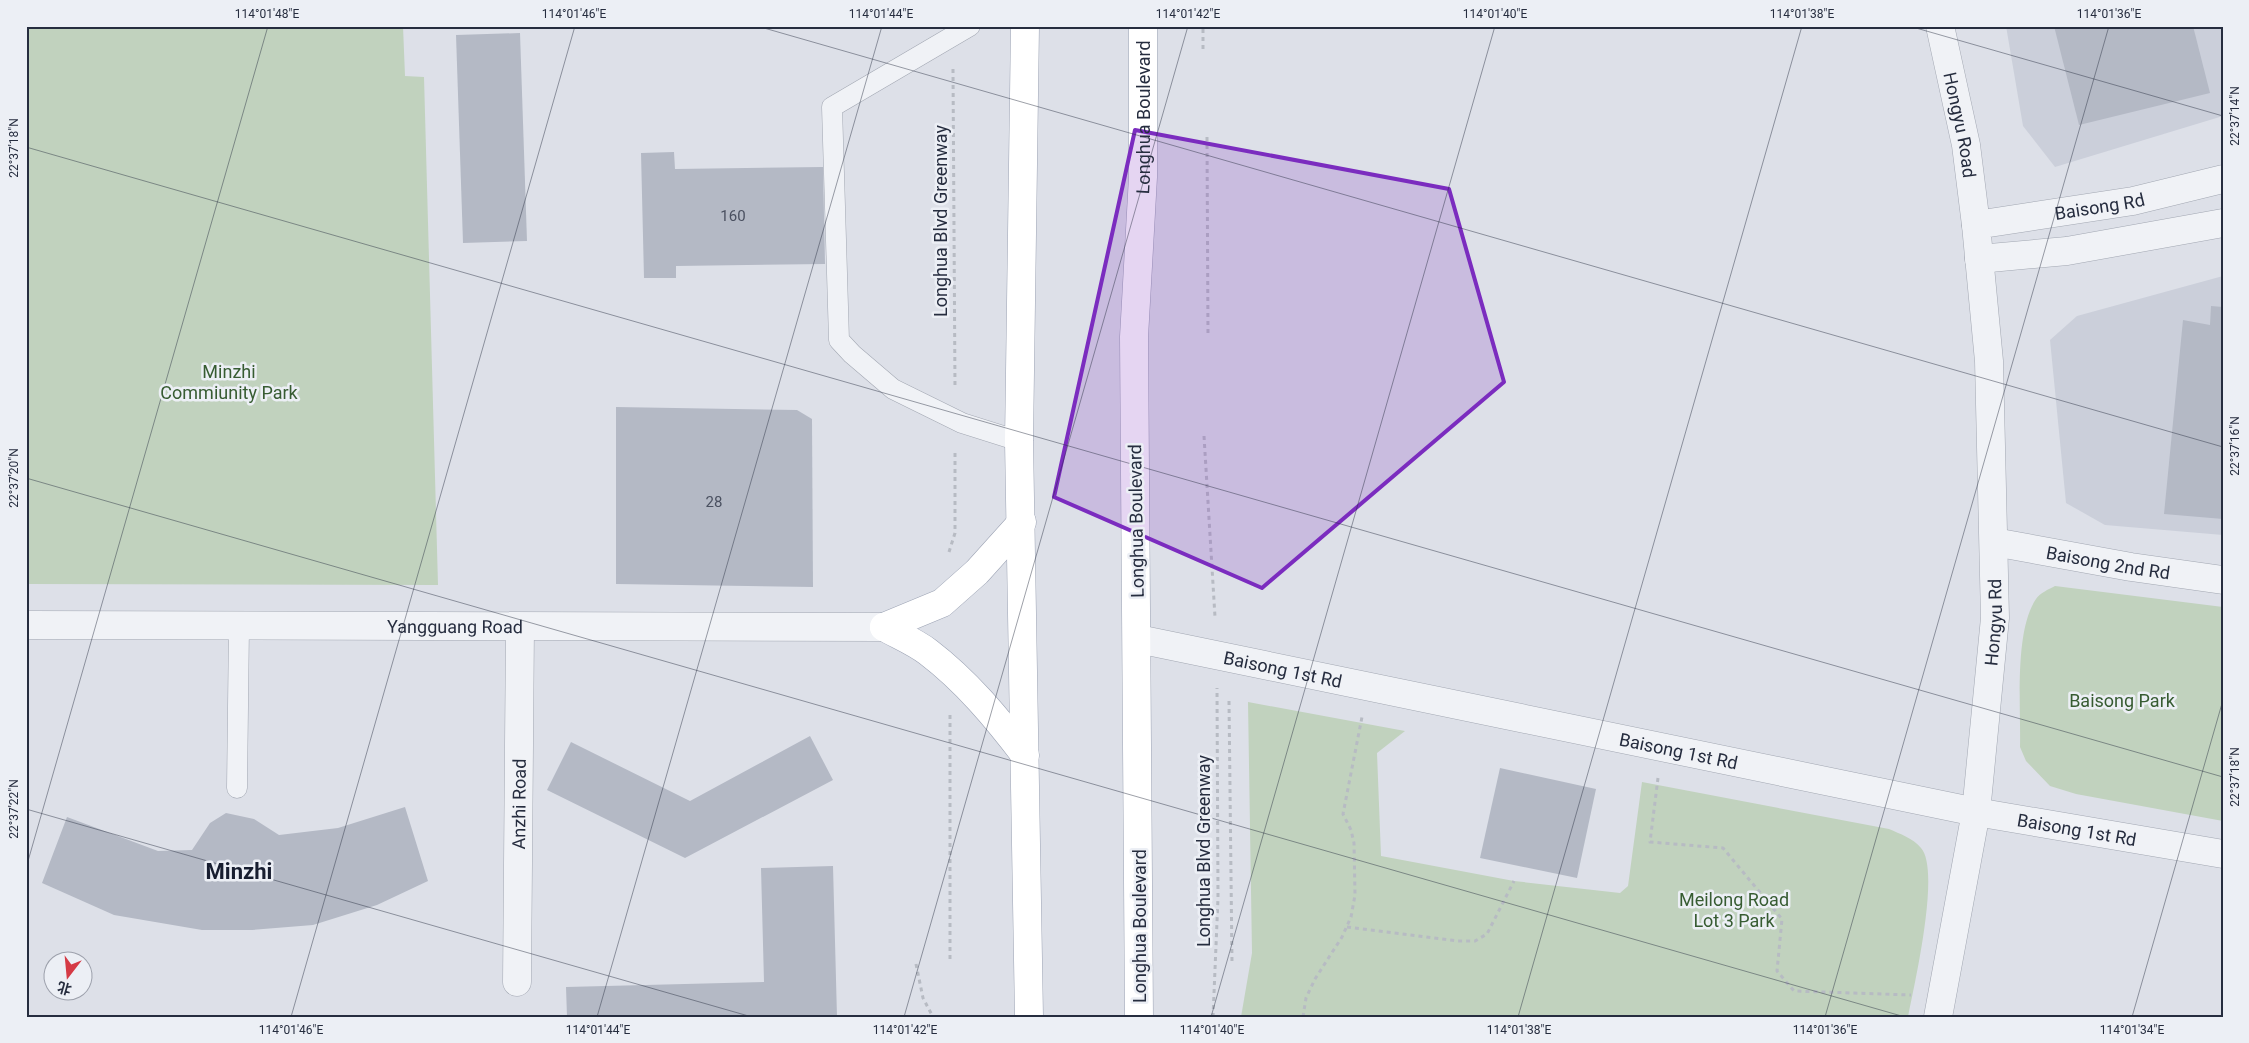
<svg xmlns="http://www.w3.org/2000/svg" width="2249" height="1043" font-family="Roboto,'Noto Sans SC',sans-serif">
<rect width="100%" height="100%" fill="#dde0e8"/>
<!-- built -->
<g fill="#cbcfda">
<polygon points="2006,26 2223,26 2223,116 2055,167 2023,126"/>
<polygon points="2223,276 2223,535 2105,525 2066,503 2050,340 2077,316"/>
</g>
<!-- green -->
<g fill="#c1d2be">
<polygon points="26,26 403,26 405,76 424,77 438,585 26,584"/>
<path d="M2055,586L2223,607V821L2076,794L2050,786L2026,761L2020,747C2021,708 2014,631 2036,599C2040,593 2049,589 2055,586Z"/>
<path d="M1248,702L1405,731L1377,753L1381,856L1514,881L1620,893L1628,886L1642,782L1889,829C1900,834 1913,838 1921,848C1941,870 1914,986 1908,1017H1241L1252,953Z"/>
</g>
<!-- building -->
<g fill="#b4b9c5">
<polygon points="2054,26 2193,26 2210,93 2079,125"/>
<polygon points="520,33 527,241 463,243 456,35"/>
<polygon points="674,152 675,169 823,167 825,264 676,266 676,278 644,278 641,153"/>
<polygon points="2211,306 2223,307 2223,519 2164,514 2183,320 2210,325"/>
<polygon points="616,407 797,410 812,419 813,587 616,584"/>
<polygon points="810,736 833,780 685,858 547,790 571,742 690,801"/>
<polygon points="1500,768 1596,789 1577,878 1480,858"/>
<polygon points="405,807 428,881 377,905 313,925 252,930 202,930 114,915 42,883 67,817 158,851 192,850 210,823 226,813 254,819 279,835 338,828"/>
<polygon points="833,866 837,1017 567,1017 566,987 764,982 761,868"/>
</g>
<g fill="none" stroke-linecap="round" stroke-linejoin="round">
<defs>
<g id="service">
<polyline points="970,26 832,107 839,340 852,354 893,389 962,423 1019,441"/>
<polyline points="237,788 239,626"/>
</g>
<g id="minor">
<path id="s1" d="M1940,26L1966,145L1976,225"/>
<path id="s2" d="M26,625L884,627"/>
<path id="s3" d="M517,982L520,627"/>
</g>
<g id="tertiary">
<polyline points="1979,259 2067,251 2223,223"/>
<path id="s4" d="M1994,542L2131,567L2223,580"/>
<path id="s5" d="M1138,639L1976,812L2223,854"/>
<path id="s6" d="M1938,1017L1976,812L1995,618L1989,361L1976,225L2133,201L2223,179"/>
</g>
<g id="primary">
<polyline points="1025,26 1019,441 1029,1017"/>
<path d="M884,627C898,635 915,642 928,652C966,681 996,717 1025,755"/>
<polyline points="884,627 942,603 977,572 1022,522"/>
<path id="s7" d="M1139,1017L1134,337L1143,177V26"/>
</g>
</defs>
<!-- service casing -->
<use href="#service" stroke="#a2a7b2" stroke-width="21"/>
<!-- minor casing -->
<use href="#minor" stroke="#a2a7b2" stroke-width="29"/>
<!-- tertiary casing -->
<use href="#tertiary" stroke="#a2a7b2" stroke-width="29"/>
<!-- primary casing -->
<use href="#primary" stroke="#9ca3b4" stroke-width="29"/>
<!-- path -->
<g stroke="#b7bbc3" stroke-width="3" stroke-dasharray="4 4" stroke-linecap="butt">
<polyline points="1203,49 1203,26"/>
<polyline points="953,69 955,388"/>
<polyline points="1207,137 1208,337"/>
<polyline points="1204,436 1215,617"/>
<polyline points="949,552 955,533 955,449"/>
<polyline points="1229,701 1232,963"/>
<polyline points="950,715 950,963"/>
<polyline points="1658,778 1650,842 1723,848 1782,919 1777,971 1794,991 1911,995"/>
<polyline points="1347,927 1458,941 1475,941 1487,934 1514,881"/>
<polyline points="916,964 923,998 933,1017"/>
<polyline points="1213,1017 1218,898 1217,688"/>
<polyline points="1303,1017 1306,998 1315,979 1342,937 1351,917 1355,895 1354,843 1351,830 1343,814 1362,717"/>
</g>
<!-- service -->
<use href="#service" stroke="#f0f2f6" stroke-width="20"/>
<!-- minor -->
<use href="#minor" stroke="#f0f2f6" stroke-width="28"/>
<!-- tertiary -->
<use href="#tertiary" stroke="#f0f2f6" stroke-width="28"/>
<!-- primary -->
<use href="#primary" stroke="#fff" stroke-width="28"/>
</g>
<!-- marked area -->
<path fill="#7b2cbf" fill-opacity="0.2" stroke="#7b2cbf" stroke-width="4" stroke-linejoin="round" d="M1135,130L1449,189L1504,382L1262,588L1054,497Z"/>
<!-- ticks -->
<path fill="none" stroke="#262d3f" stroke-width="1" stroke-opacity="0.45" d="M757,26L2223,447M1909,26L2223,116M26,147L2223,777M26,478L1905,1017M26,809L752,1017M26,868L268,26M291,1017L575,26M597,1017L882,26M904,1017L1188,26M1211,1017L1495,26M1518,1017L1802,26M1825,1017L2109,26M2132,1017L2223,700"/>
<g text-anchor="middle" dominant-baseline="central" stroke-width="5" stroke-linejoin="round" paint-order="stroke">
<!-- number labels -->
<g font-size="15" fill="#4a5060">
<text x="733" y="216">160</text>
<text x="714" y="502">28</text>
</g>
<!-- street labels -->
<g font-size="18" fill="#262d3f" stroke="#eceff5">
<text stroke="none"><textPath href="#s7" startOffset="900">Longhua Boulevard</textPath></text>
<text stroke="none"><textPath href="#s1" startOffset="101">Hongyu Road</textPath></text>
<text stroke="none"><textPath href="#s6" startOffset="922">Baisong Rd</textPath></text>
<text transform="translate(940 221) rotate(-90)">Longhua Blvd Greenway</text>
<text transform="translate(1136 521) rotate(-91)">Longhua Boulevard</text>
<text stroke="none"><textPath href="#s4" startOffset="116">Baisong 2nd Rd</textPath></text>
<text stroke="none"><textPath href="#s6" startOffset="399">Hongyu Rd</textPath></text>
<text stroke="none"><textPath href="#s2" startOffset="429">Yangguang Road</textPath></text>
<text stroke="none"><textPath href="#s5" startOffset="148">Baisong 1st Rd</textPath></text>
<text stroke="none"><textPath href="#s5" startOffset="552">Baisong 1st Rd</textPath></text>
<text stroke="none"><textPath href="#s3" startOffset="178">Anzhi Road</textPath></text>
<text stroke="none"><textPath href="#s5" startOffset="958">Baisong 1st Rd</textPath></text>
<text transform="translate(1203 851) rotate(-90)">Longhua Blvd Greenway</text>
<text transform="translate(1139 926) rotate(-90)">Longhua Boulevard</text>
</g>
<!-- park labels -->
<g font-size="18" fill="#375c32" stroke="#eceff5">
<text x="229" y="371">Minzhi<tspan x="229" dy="21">Commiunity Park</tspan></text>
<text x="2122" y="700">Baisong Park</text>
<text x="1734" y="899">Meilong Road<tspan x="1734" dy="21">Lot 3 Park</tspan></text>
</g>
<!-- district labels -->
<g font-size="22" font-weight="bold" fill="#181e30" stroke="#eceff5">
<text x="239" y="871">Minzhi</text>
</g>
</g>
<!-- border -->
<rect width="2249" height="1043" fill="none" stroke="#eceff5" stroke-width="55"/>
<!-- north arrow -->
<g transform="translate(68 976) rotate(196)"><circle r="24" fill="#eceff5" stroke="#9da1ac"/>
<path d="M0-4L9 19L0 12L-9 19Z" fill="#d53a45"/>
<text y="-8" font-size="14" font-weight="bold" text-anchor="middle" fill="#262d3f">北</text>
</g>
<rect x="28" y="28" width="2194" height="988" fill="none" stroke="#262d3f" stroke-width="2"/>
<g font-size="12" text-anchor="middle" fill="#262d3f">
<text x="267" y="18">114°01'48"E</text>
<text x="574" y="18">114°01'46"E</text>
<text x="881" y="18">114°01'44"E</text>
<text x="1188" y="18">114°01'42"E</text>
<text x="1495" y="18">114°01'40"E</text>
<text x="1802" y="18">114°01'38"E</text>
<text x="2109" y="18">114°01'36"E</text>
<text transform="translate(2235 116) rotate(-90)" y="4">22°37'14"N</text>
<text transform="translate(14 148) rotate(-90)" y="4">22°37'18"N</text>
<text transform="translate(2235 446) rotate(-90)" y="4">22°37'16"N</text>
<text transform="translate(14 478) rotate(-90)" y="4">22°37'20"N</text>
<text transform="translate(2235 777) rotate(-90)" y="4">22°37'18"N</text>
<text transform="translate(14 809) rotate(-90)" y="4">22°37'22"N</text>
<text x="291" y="1034">114°01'46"E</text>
<text x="598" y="1034">114°01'44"E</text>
<text x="905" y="1034">114°01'42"E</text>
<text x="1212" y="1034">114°01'40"E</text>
<text x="1519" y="1034">114°01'38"E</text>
<text x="1825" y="1034">114°01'36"E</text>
<text x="2132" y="1034">114°01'34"E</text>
</g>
</svg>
